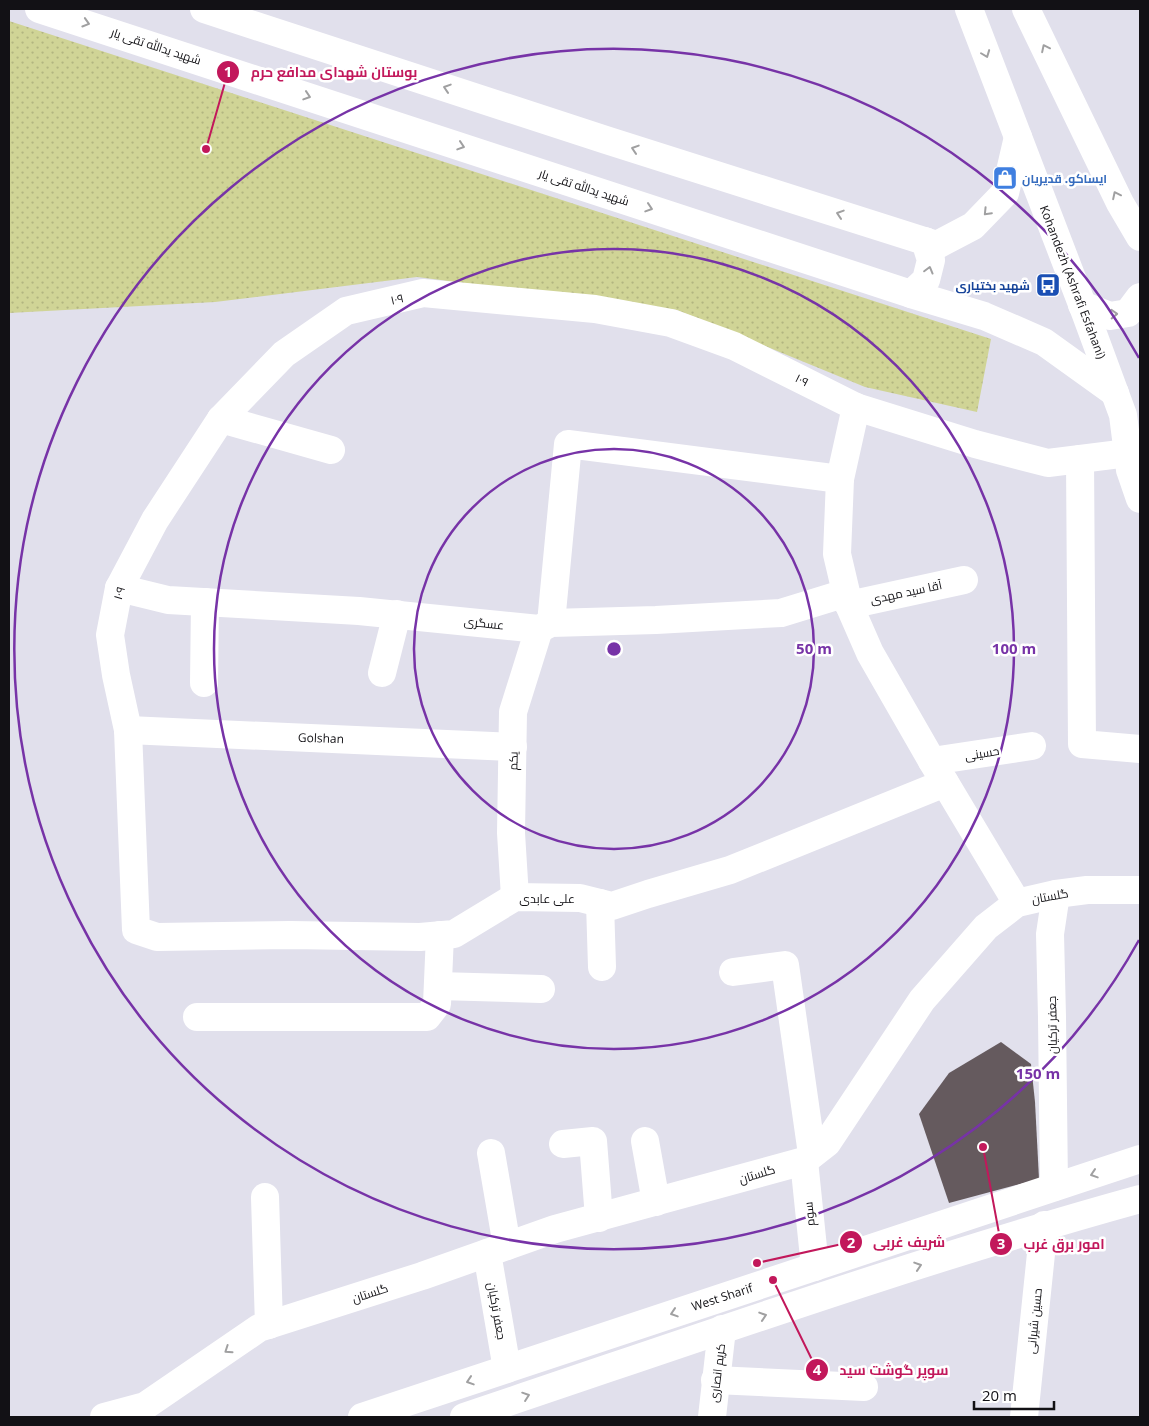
<svg xmlns="http://www.w3.org/2000/svg" width="1149" height="1426" font-family="'Open Sans',Cairo,sans-serif">
<defs>
<pattern id="park-dots" width="8" height="8" patternUnits="userSpaceOnUse" patternTransform="scale(1.25)"><rect width="8" height="8" fill="#d0d496"/><path d="M2 2h.1M6 6h.1" fill="none" stroke="#b2b580" stroke-width="1.8" stroke-linecap="round"/></pattern>
</defs>
<rect width="100%" height="100%" fill="#e1e0ec"/>
<!-- park -->
<polygon fill="url(#park-dots)" points="9,21 991,339 977,412 865,387 677,310 417,277 215,302 9,313"/>
<!-- building -->
<polygon fill="#655a5e" points="1001,1042 1031,1064 1035,1102 1039,1179 949,1203 919,1114 949,1073"/>
<g fill="none" stroke-linecap="round" stroke-linejoin="round">
<!-- minor -->
<g stroke="#fff" stroke-width="28">
<polyline points="856,407 840,479 837,554 849,605 870,653 932,761 1017,903"/>
<polyline points="221,419 331,450"/>
<polyline points="1080,459 1082,744 1140,749"/>
<polyline points="119,588 168,600 359,611 539,629 551,623 656,620 781,613 846,593"/>
<polyline points="849,605 964,580"/>
<polyline points="551,623 568,444 840,479"/>
<polyline points="382,673 397,614"/>
<polyline points="204,683 205,602"/>
<polyline points="128,730 513,747"/>
<polyline points="932,761 1032,746"/>
<polyline points="945,783 730,870 648,894 612,906 580,898 515,897 454,934 420,937 290,935 157,937 136,930 128,730 116,675 110,635 119,588 155,520 221,419 284,354 346,311 423,293 595,309 671,323 734,346 856,407 975,444 1048,463 1128,453"/>
<polyline points="515,897 511,833 513,712 539,629"/>
<polyline points="600,903 602,967"/>
<polyline points="733,972 785,965 812,1154"/>
<polyline points="438,986 541,989"/>
<polyline points="197,1017 427,1017 437,1004 440,935"/>
<polyline points="645,1141 656,1202"/>
<polyline points="563,1144 593,1141 599,1218"/>
<polyline points="491,1153 507,1246"/>
<polyline points="804,1161 815,1267"/>
<polyline points="1054,1187 1052,1017 1050,934 1056,894"/>
<polyline points="265,1197 269,1325"/>
<polyline points="487,1253 507,1369"/>
<polyline points="715,1380 864,1387"/>
<polyline points="712,1417 722,1329"/>
<polyline points="1024,1417 1044,1225"/>
</g>
<!-- tertiary -->
<g stroke="#fff" stroke-width="28">
<polyline points="39,9 911,294 984,316 1044,342 1115,393"/>
<polyline points="204,9 606,140 937,245 973,226 1005,193 1018,137"/>
<polyline points="911,294 926,280 931,260 925,241"/>
<polyline points="104,1417 145,1406 259,1328 422,1276 555,1229 804,1161 827,1143 922,1000 986,927 1017,903 1056,894 1087,890 1140,890"/>
</g>
<!-- secondary -->
<g stroke="#fff" stroke-width="28">
<polyline points="362,1417 1140,1159"/>
<path d="M464,1417C688,1342 912,1262 1140,1199"/>
</g>
<!-- primary -->
<g stroke="#fff" stroke-width="28">
<polyline points="969,9 1085,312 1123,415 1130,470 1140,499"/>
<polyline points="1026,9 1120,203 1140,237"/>
<polyline points="1082,305 1110,316 1128,313 1140,297"/>
</g>
</g>
<!-- one-way arrows -->
<defs><path id="oneway-chevron" d="M-2-3.5L2.5 0L-2 3.5" fill="none" stroke-width="1.6" stroke-linecap="round" stroke-linejoin="round" transform="scale(1.25)"/></defs>
<g stroke="#a0a0a1">
<use href="#oneway-chevron" transform="translate(86 23) rotate(17)"/>
<use href="#oneway-chevron" transform="translate(1045 48) rotate(-116)"/>
<use href="#oneway-chevron" transform="translate(986 54) rotate(69)"/>
<use href="#oneway-chevron" transform="translate(447 88) rotate(-162)"/>
<use href="#oneway-chevron" transform="translate(307 96) rotate(18)"/>
<use href="#oneway-chevron" transform="translate(461 146) rotate(18)"/>
<use href="#oneway-chevron" transform="translate(635 149) rotate(-162)"/>
<use href="#oneway-chevron" transform="translate(1116 195) rotate(-116)"/>
<use href="#oneway-chevron" transform="translate(649 208) rotate(18)"/>
<use href="#oneway-chevron" transform="translate(987 212) rotate(134)"/>
<use href="#oneway-chevron" transform="translate(840 214) rotate(-162)"/>
<use href="#oneway-chevron" transform="translate(929 270) rotate(-75)"/>
<use href="#oneway-chevron" transform="translate(1114 314) rotate(-2)"/>
<use href="#oneway-chevron" transform="translate(1094 1174) rotate(162)"/>
<use href="#oneway-chevron" transform="translate(918 1266) rotate(-18)"/>
<use href="#oneway-chevron" transform="translate(674 1313) rotate(162)"/>
<use href="#oneway-chevron" transform="translate(763 1316) rotate(-18)"/>
<use href="#oneway-chevron" transform="translate(228 1350) rotate(146)"/>
<use href="#oneway-chevron" transform="translate(470 1381) rotate(162)"/>
<use href="#oneway-chevron" transform="translate(526 1396) rotate(-19)"/>
</g>
<!-- distance rings -->
<g fill="none" stroke="#7733a7" stroke-width="2.5">
<circle cx="614" cy="649" r="200"/>
<circle cx="614" cy="649" r="400"/>
<path d="M1139 940A600 600 0 1 1 1139 358"/>
</g>
<!-- icons -->
<defs>
<symbol id="shop-square" viewBox="-11 -11 22 22"><rect x="-9" y="-9" width="18" height="18" rx="4" fill="#3f7fe0" stroke="#fff"/><path d="M-5-2.5h2.3a2.7 3.5 0 0 1 5.4 0H5L5.5 6h-11ZM-1.5-2.5h3a1.5 2.3 0 0 0-3 0Z" fill="#fff"/></symbol>
<symbol id="bus-square" viewBox="-11 -11 22 22"><rect x="-9" y="-9" width="18" height="18" rx="4" fill="#1a4fb4" stroke="#fff"/><path d="M-5-6H5V4H4V6H2V4H-2V6H-4V4H-5ZM-3.5-4V0h7V-4ZM-3.5 1.2v1.5H-2V1.2ZM2 1.2v1.5H3.5V1.2Z" fill="#fff"/></symbol>
</defs>
<g fill-rule="evenodd">
<use href="#shop-square" x="991" y="164" width="28" height="28"/>
<use href="#bus-square" x="1034" y="271" width="28" height="28"/>
</g>
<g text-anchor="middle" dominant-baseline="central" stroke-width="5" stroke-linejoin="round" paint-order="stroke">
<!-- street labels -->
<g font-size="12" fill="#121115" stroke="#fff">
<text transform="translate(156 46) rotate(18)">شهید یدالله تقی یار</text>
<text transform="translate(584 187) rotate(18)">شهید یدالله تقی یار</text>
<text transform="translate(1073 282) rotate(69)">Kohandezh (Ashrafi Esfahani)</text>
<text transform="translate(397 299) rotate(-13)">۱۰۹</text>
<text transform="translate(802 380) rotate(27)">۱۰۹</text>
<text transform="translate(906 592) rotate(-12)">آقا سید مهدی</text>
<text transform="translate(119 593) rotate(-74)">۱۰۹</text>
<text transform="translate(484 623) rotate(6)">عسگری</text>
<text transform="translate(321 738) rotate(2)">Golshan</text>
<text transform="translate(982 753) rotate(-9)">حسینی</text>
<text transform="translate(513 761) rotate(-89)">یکم</text>
<text transform="translate(1050 896) rotate(-10)">گلستان</text>
<text x="547" y="898">علی عابدی</text>
<text transform="translate(1052 1025) rotate(-91)">جعفر ترکیان</text>
<text transform="translate(757 1174) rotate(-17)">گلستان</text>
<text transform="translate(809 1214) rotate(-96)">سوم</text>
<text transform="translate(370 1293) rotate(-18)">گلستان</text>
<text transform="translate(722 1297) rotate(-18)">West Sharif</text>
<text transform="translate(497 1311) rotate(80)">جعفر ترکیان</text>
<text transform="translate(1034 1321) rotate(-84)">حسین شیرانی</text>
<text transform="translate(717 1373) rotate(-83)">کریم انصاری</text>
</g>
<!-- shop labels -->
<g font-size="12" font-weight="bold" fill="#366cbe" stroke="#fff" text-anchor="start">
<text x="1022" y="178">ایساکو. قدیریان</text>
</g>
<!-- transit labels -->
<g font-size="12" font-weight="bold" fill="#164399" stroke="#fff" text-anchor="end">
<text x="1030" y="285">شهید بختیاری</text>
</g>
</g>
<circle cx="614" cy="649" r="8" fill="#7733a7" stroke="#fff" stroke-width="2.5"/>
<g font-size="15" text-anchor="middle" font-weight="bold" fill="#7733a7" stroke="#fff" stroke-width="5" stroke-linejoin="round" paint-order="stroke">
<text x="814" y="654">50 m</text>
<text x="1014" y="654">100 m</text>
<text x="1038" y="1079">150 m</text>
</g>
<!-- callouts -->
<path fill="none" stroke="#c2185b" stroke-width="2" d="M206 149L228 72M757 1263L851 1242M983 1147L1001 1244M773 1280L817 1370"/>
<g fill="#c2185b" stroke="#fff" stroke-width="2">
<circle cx="206" cy="149" r="5"/>
<circle cx="757" cy="1263" r="5"/>
<circle cx="983" cy="1147" r="5"/>
<circle cx="773" cy="1280" r="5"/>
<circle cx="228" cy="72" r="12"/>
<circle cx="851" cy="1242" r="12"/>
<circle cx="1001" cy="1244" r="12"/>
<circle cx="817" cy="1370" r="12"/>
</g>
<g font-size="15" text-anchor="middle" font-weight="bold" fill="#fff">
<text x="228" y="77">1</text>
<text x="851" y="1248">2</text>
<text x="1001" y="1249">3</text>
<text x="817" y="1375">4</text>
</g>
<g font-size="14" text-anchor="middle" font-weight="bold" fill="#c2185b" stroke="#fff" stroke-width="5" stroke-linejoin="round" paint-order="stroke">
<text x="334" y="77">بوستان شهدای مدافع حرم</text>
<text x="909" y="1247">شریف غربی</text>
<text x="1064" y="1249">امور برق غرب</text>
<text x="894" y="1375">سوپر گوشت سید</text>
</g>
<!-- border -->
<rect width="1149" height="1426" fill="none" stroke="#121115" stroke-width="20"/>
<!-- scale -->
<path d="M974 1401v8h80v-8" fill="none" stroke="#121115" stroke-width="2.5"/>
<text x="982" y="1401" font-size="15" fill="#121115" stroke="#ffffff" stroke-width="4" paint-order="stroke">20 m</text>
</svg>
